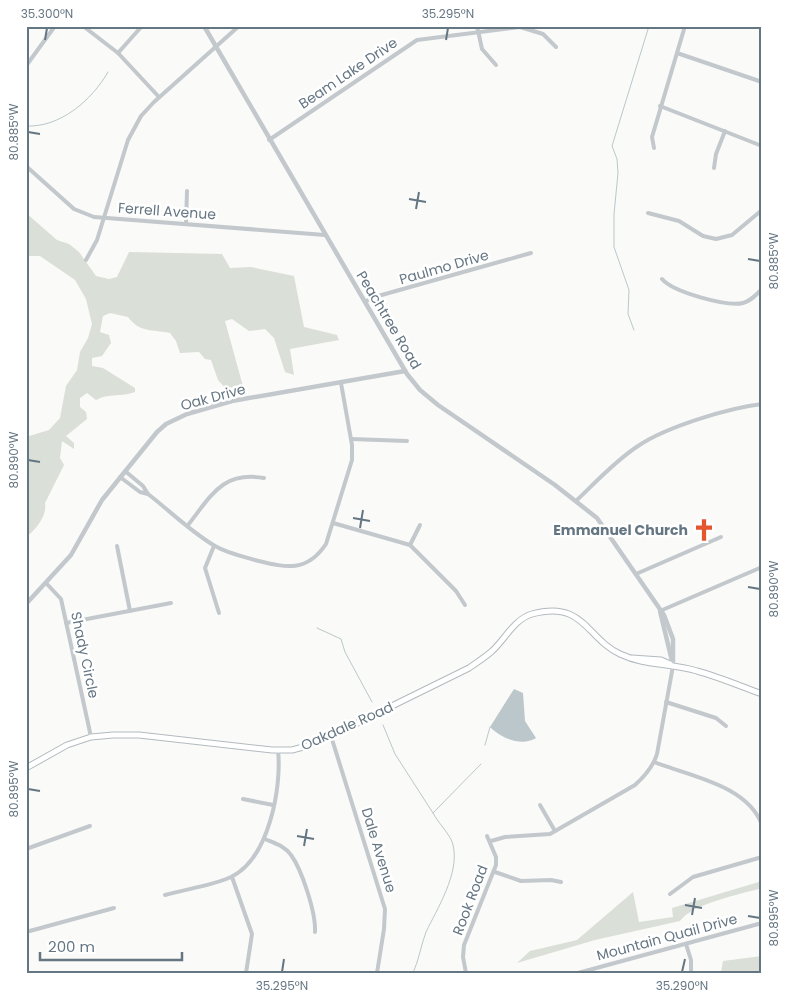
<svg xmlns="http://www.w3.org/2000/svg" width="788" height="999" font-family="Poppins,sans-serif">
<rect width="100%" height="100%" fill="#fafaf8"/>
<!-- green -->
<g fill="#dadfd7">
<path d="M26,213L57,240L69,244L79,252L96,276L109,279L117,277L129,252L222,254L230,268L251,267L294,276L304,327L337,335L339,340L290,349L294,375L285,372L274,338L265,329L249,331L232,319L225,321L244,390L230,393L218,380L211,360L205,359L199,352L180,353L176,341L170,333C151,329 140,333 128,317L110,313L103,316L100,332L109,335L111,343L102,356L92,358V366L103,368L135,388V392C121,397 109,393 96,400L87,393L80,398V407L86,412L87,419L66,436L74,443V449L62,441L60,458L64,465L45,503C47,515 38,526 30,534L26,533V437L49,430L60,418L66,386L77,370L80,352L88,338L92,324L86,299L75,280L40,256H26Z"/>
<path d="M762,881V888C741,894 691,904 680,921L595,940L517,963L530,951L577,940L633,892L639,922L673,917L672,908Z"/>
<polygon points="762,956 762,973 721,973 723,961"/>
</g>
<!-- water -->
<path fill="#bbc7cb" d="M514,689L523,693L525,721L536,738C521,747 501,738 490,727Z"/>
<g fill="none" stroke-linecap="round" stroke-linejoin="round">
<!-- stream -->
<g stroke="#bbc7cb" stroke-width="1">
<path d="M26,126C60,128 92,100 108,72"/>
<polyline points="634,330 628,314 629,290 614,247 614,214 618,173 617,159 612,146 649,26"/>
<polyline points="317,628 341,639 345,652 372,702"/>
<polyline points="383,725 395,754 433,813"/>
<polyline points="485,745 490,727"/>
<path d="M413,973C419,960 421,945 426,932C437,909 460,873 453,845C451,835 438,823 433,813L481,764"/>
</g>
<defs>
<g id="secondary">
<polyline points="632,658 661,660 670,664"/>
<path d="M26,768L67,745L91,737L113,735H139L272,750H292L307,746L331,736L469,668C476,663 484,658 491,652C504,641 514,619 532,614C584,600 586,638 620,654C645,666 671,663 697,671C719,677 740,686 762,694"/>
</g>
</defs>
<!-- secondary casing -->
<use href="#secondary" stroke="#b3babf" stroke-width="7"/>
<!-- minor -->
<g stroke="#c3c8cc" stroke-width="4">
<polyline points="83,26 118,53 159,97"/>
<polyline points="477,26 482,49 496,65"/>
<polyline points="118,53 142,26"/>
<polyline points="677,53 762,82"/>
<polyline points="26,66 55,26"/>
<polyline points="660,106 762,146"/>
<polyline points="269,140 417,40 520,27 543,34 556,47"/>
<polyline points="654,148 652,137 685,26"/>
<polyline points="26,166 74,209 94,217 325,235"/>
<polyline points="714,168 716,154 725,131"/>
<polyline points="648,213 679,221 703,236 716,239 732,235 762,210"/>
<polyline points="186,223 187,191"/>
<polyline points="86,260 97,240 128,140 141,116 154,102 239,26"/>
<path d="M662,279C673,292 727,307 743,303C751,301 756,295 762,289"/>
<polyline points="365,302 371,298 531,253"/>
<polyline points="351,439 407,441"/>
<polyline points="120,477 140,492 148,494 143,486 125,471"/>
<path d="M148,494C170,511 191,532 215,546C227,553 241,556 255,560C284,567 306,574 326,544L352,460V445L341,383"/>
<path d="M577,500C596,482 615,461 638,446C666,427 728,408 762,404"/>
<polyline points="333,523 410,545 456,591 465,605"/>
<path d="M188,525C211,496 222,471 264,478"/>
<polyline points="410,545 420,525"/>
<polyline points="117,546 130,611"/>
<polyline points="214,546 205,568 219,613"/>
<polyline points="636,574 721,537"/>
<polyline points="46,583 61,599 91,737"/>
<polyline points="660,611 762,567"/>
<polyline points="66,623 171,603"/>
<polyline points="666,702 716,718 726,726"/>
<polyline points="331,736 385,909 384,929 377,973"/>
<path d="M654,762C689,776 748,785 762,825"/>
<polyline points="243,799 273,805"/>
<polyline points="540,805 555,831"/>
<path d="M265,839C274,843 285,846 291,855C302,870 316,913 315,932"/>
<path d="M491,841L505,837L550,834L635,785C645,776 653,767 657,754L673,666"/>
<polyline points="26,849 90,826"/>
<polyline points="495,872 521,881 551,880 561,882"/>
<polyline points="232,877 252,934 246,973"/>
<polyline points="670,894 693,877 762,857"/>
<path d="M165,895C186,889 211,886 231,877C269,859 282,787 278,750"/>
<polyline points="26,932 114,908"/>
<polyline points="686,944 691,960 691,973"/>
<polyline points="466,973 463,957 464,945 496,865 496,857 487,836"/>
<polyline points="578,973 762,923"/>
</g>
<!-- tertiary -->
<g stroke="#c3c8cc" stroke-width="4.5">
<polyline points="204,26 407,374 420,390 438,405 555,485 597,518 664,615 673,639 673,666"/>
<polyline points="26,604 71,555 102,500 157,432 166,424 187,414 232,401 405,371"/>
<polyline points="660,611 672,661"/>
</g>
<!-- secondary -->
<use href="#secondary" stroke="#fff" stroke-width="5"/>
</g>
<!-- ticks -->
<path fill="none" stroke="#657683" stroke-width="2" d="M45,40L47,28M446,40L448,28M28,132L40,134M409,199L426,202M416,209L419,192M748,259L760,261M28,460L40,462M353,518L370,521M360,528L363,510M748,587L760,589M28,789L40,791M297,836L314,839M304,846L307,829M685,905L702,908M692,915L695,898M748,916L760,918M282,972L284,959M682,972L685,959"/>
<!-- icons -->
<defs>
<symbol id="church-bare" viewBox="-9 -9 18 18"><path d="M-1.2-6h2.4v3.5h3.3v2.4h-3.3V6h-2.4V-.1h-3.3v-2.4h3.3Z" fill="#e4572e" stroke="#fff" stroke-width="2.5" paint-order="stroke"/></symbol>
</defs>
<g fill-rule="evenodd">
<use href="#church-bare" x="688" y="514" width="32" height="32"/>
</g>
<g text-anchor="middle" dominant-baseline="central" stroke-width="5" stroke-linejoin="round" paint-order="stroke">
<!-- street labels -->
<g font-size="14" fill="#657683" stroke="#fff">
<text transform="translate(348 73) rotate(-34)">Beam Lake Drive</text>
<text transform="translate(167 211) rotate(4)">Ferrell Avenue</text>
<text transform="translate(444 267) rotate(-16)">Paulmo Drive</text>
<text transform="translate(389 320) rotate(59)">Peachtree Road</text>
<text transform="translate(213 397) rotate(-15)">Oak Drive</text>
<text transform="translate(85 655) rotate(78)">Shady Circle</text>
<text transform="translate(347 726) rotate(-24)">Oakdale Road</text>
<text transform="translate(379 850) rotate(73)">Dale Avenue</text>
<text transform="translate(470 900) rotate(-69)">Rook Road</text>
<text transform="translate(667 937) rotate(-15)">Mountain Quail Drive</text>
</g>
<!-- poi labels -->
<g font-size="14" font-weight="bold" fill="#657683" stroke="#fff" text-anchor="end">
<text x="688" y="530">Emmanuel Church</text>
</g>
</g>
<!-- border -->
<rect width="788" height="999" fill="none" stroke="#ffffff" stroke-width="55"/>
<!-- scale -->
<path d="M40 952v8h142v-8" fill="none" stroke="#657683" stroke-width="2.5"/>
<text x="48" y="952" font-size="15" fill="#657683" stroke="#ffffff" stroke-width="4" paint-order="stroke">200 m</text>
<rect x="28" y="28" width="732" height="944" fill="none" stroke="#657683" stroke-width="2"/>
<g font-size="12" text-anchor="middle" fill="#657683">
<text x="47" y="18">35.300°N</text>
<text x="448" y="18">35.295°N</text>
<text transform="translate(14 132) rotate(-90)" y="4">80.885°W</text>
<text transform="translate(774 261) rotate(-90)" y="4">80.885°W</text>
<text transform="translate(14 460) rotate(-90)" y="4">80.890°W</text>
<text transform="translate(774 589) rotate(-90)" y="4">80.890°W</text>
<text transform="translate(14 789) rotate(-90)" y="4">80.895°W</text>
<text transform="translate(774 918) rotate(-90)" y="4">80.895°W</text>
<text x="282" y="990">35.295°N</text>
<text x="682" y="990">35.290°N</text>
</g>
</svg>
